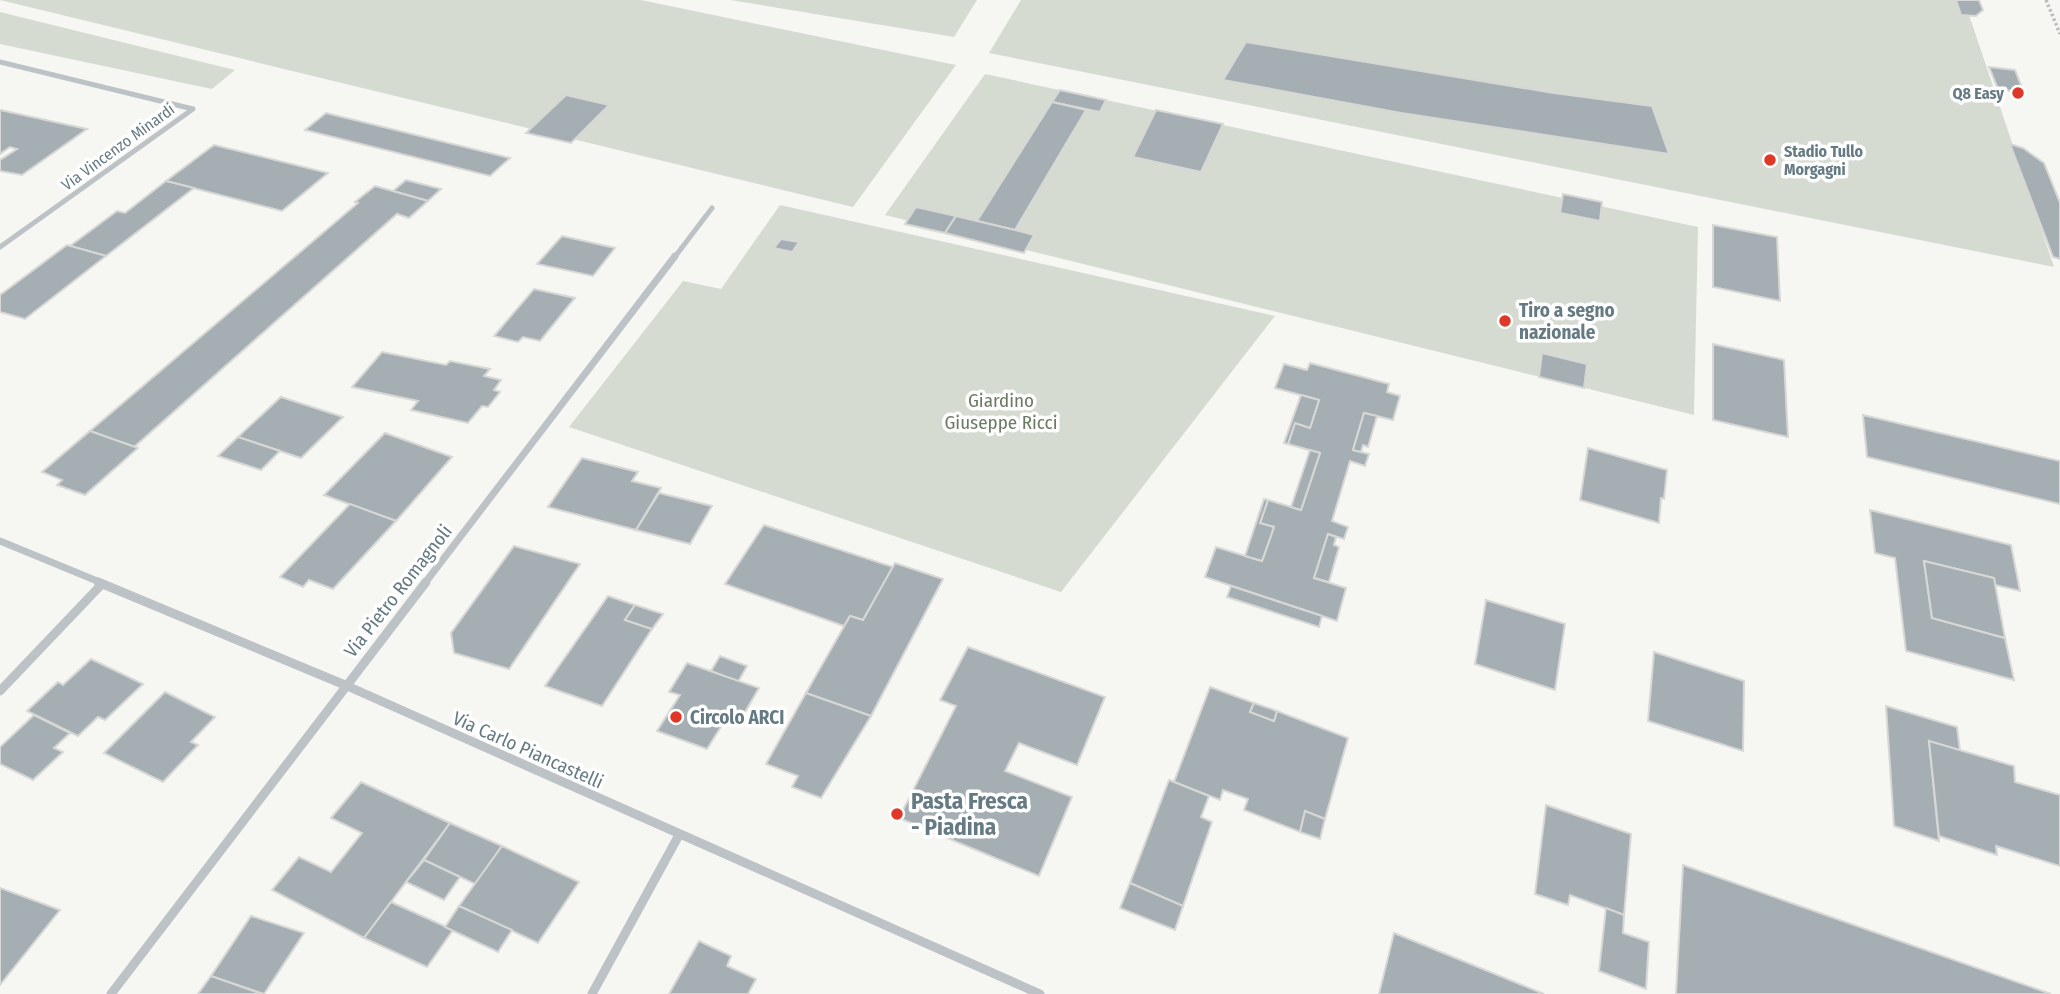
<svg xmlns="http://www.w3.org/2000/svg" width="2060" height="994" font-family="'Fira Sans Condensed',sans-serif">
<rect width="100%" height="100%" fill="#f6f6f2"/>
<!-- green -->
<g fill="#d6dbd2">
<polygon points="0,0 641,0 956,65 853,207"/>
<polygon points="730,0 977,0 954,37"/>
<polygon points="1021,0 1964,0 2054,267 989,53"/>
<polygon points="0,12 235,70 212,89 0,44"/>
<polygon points="985,74 1698,227 1694,415 885,215"/>
<polygon points="780,205 1275,316 1061,592 569,427 683,281 721,289"/>
</g>
<!-- building -->
<g fill="#a5afb3" stroke="#d7d7d5" stroke-width="2">
<polygon points="1956,0 1979,0 1983,10 1976,16 1961,15"/>
<polygon points="1246,42 1554,93 1652,106 1669,154 1401,113 1223,80"/>
<polygon points="1989,67 2015,70 2024,93 1998,89"/>
<polygon points="1060,90 1106,100 1100,112 1052,102"/>
<polygon points="566,95 609,105 571,143 526,133"/>
<polygon points="1052,102 1086,110 1015,230 977,221"/>
<polygon points="0,110 87,129 22,175 0,171 0,160 17,149 10,147 0,154"/>
<polygon points="1156,110 1223,124 1201,172 1133,157"/>
<polygon points="326,113 510,158 490,176 305,130"/>
<polygon points="2010,144 2023,148 2044,163 2060,203 2060,259 2053,257"/>
<polygon points="214,145 328,173 282,211 166,181"/>
<polygon points="406,180 441,189 428,201 393,191"/>
<polygon points="166,181 194,188 106,256 70,246 117,211 125,213"/>
<polygon points="375,186 428,201 409,218 397,214 134,447 90,431 358,203 355,202"/>
<polygon points="1563,194 1602,202 1600,221 1560,213"/>
<polygon points="916,207 956,216 945,233 905,224"/>
<polygon points="956,216 1015,230 1034,235 1024,253 945,233"/>
<polygon points="1713,225 1777,237 1780,301 1713,287"/>
<polygon points="562,236 615,248 593,276 537,264"/>
<polygon points="781,239 799,242 792,252 774,248"/>
<polygon points="67,245 106,256 25,319 0,312 0,295"/>
<polygon points="534,289 575,298 540,341 523,337 518,342 494,336"/>
<polygon points="1713,344 1784,360 1788,437 1713,420"/>
<polygon points="382,352 446,365 450,361 490,369 484,376 501,380 494,390 500,392 488,407 482,406 468,423 411,410 418,401 352,387"/>
<polygon points="1542,353 1587,364 1584,388 1539,377"/>
<polygon points="1310,363 1389,384 1387,392 1400,396 1393,420 1364,413 1353,450 1369,454 1365,466 1350,461 1332,521 1348,527 1344,539 1328,534 1314,578 1346,588 1337,621 1205,577 1216,547 1262,561 1274,527 1260,523 1268,500 1301,510 1320,453 1288,444 1295,423 1310,428 1319,400 1275,388 1284,364 1307,370"/>
<polygon points="1301,395 1319,400 1310,428 1295,423 1288,444 1284,443"/>
<polygon points="281,397 343,417 301,458 238,437"/>
<polygon points="1364,413 1377,416 1368,447 1363,445 1361,452 1353,450"/>
<polygon points="1863,415 2060,461 2060,504 1867,457"/>
<polygon points="90,431 138,448 85,495 57,485 62,480 42,472"/>
<polygon points="385,433 452,457 396,521 324,495"/>
<polygon points="238,437 280,451 261,470 218,456"/>
<polygon points="1588,448 1667,470 1664,499 1661,498 1659,523 1580,500"/>
<polygon points="1310,450 1320,453 1301,510 1291,507"/>
<polygon points="582,458 638,472 632,481 661,488 636,530 548,507"/>
<polygon points="659,493 712,506 690,544 636,530"/>
<polygon points="1264,499 1268,500 1260,523 1274,527 1262,561 1245,556"/>
<polygon points="350,504 396,521 333,589 309,580 303,587 280,577"/>
<polygon points="1870,510 2011,545 2020,591 1995,585 1994,578 1924,561 1932,618 2005,638 2014,680 1906,651 1895,558 1875,553"/>
<polygon points="764,525 893,567 863,620 850,616 844,626 725,584"/>
<polygon points="1328,534 1336,537 1334,545 1339,547 1329,582 1314,578"/>
<polygon points="514,546 580,564 509,669 454,653 451,633"/>
<polygon points="1924,561 1994,578 2005,638 1932,618"/>
<polygon points="895,563 943,579 871,716 806,693 850,616 863,620"/>
<polygon points="1231,586 1322,616 1319,627 1227,597"/>
<polygon points="608,596 635,605 625,620 652,629 602,706 545,686"/>
<polygon points="1486,600 1565,624 1555,690 1475,664"/>
<polygon points="635,605 663,614 652,629 625,620"/>
<polygon points="968,647 1105,697 1077,765 1019,743 1005,771 1072,797 1039,876 899,818 956,706 940,700"/>
<polygon points="1654,652 1744,681 1743,751 1648,721"/>
<polygon points="720,656 747,666 738,682 711,671"/>
<polygon points="91,659 143,684 105,720 98,717 78,736 27,711 58,682 63,685"/>
<polygon points="687,663 759,688 741,719 729,714 707,749 657,731 680,695 669,692"/>
<polygon points="1210,687 1254,703 1250,712 1274,721 1277,711 1348,738 1325,819 1305,811 1300,832 1244,810 1248,799 1223,790 1220,800 1174,782"/>
<polygon points="165,692 215,717 191,742 198,745 163,782 104,753"/>
<polygon points="806,693 871,716 821,798 792,787 798,776 766,764"/>
<polygon points="1254,703 1277,711 1274,721 1250,712"/>
<polygon points="1886,706 1957,727 1960,751 1929,741 1939,841 1894,826"/>
<polygon points="34,715 70,733 54,748 63,752 33,780 0,764 0,747"/>
<polygon points="1929,741 2014,766 2015,782 2060,795 2060,866 1996,846 1997,855 1939,836"/>
<polygon points="1169,780 1209,796 1201,817 1212,822 1183,906 1130,883"/>
<polygon points="361,782 450,823 364,938 272,890 299,857 331,872 362,833 331,818"/>
<polygon points="1546,805 1631,834 1624,915 1570,895 1568,905 1535,894"/>
<polygon points="1305,811 1325,819 1320,839 1300,832"/>
<polygon points="450,823 502,846 475,884 424,860"/>
<polygon points="502,846 579,882 538,943 459,906"/>
<polygon points="424,860 460,877 444,900 406,882"/>
<polygon points="1683,865 1834,918 2051,994 1676,994"/>
<polygon points="1130,883 1183,906 1175,930 1120,908"/>
<polygon points="0,888 60,910 0,985"/>
<polygon points="391,902 453,930 427,967 364,938"/>
<polygon points="459,906 512,930 498,952 445,927"/>
<polygon points="1606,908 1624,915 1623,933 1649,942 1646,989 1599,971"/>
<polygon points="251,916 304,933 264,994 211,976"/>
<polygon points="1394,933 1544,994 1379,994"/>
<polygon points="699,941 731,956 727,966 756,979 748,994 669,994"/>
<polygon points="211,976 262,994 198,994"/>
</g>
<g fill="none" stroke-linecap="round" stroke-linejoin="round">
<!-- path -->
<polyline stroke="#b9bcbe" stroke-width="3.5" stroke-dasharray="2.5 2.5" stroke-linecap="butt" points="2046,0 2060,34"/>
<!-- street-far2 -->
<g stroke="#bcc2c5" stroke-width="5">
<polyline points="0,62 193,109 0,247"/>
<polyline points="674,258 712,208"/>
</g>
<!-- street-far1 -->
<g stroke="#bcc2c5" stroke-width="7">
<polyline points="0,541 102,583"/>
<polyline points="425,583 675,256"/>
</g>
<!-- street -->
<g stroke="#bcc2c5" stroke-width="9">
<polyline points="98,582 345,685 1040,994"/>
<polyline points="0,691 101,585"/>
<polyline points="111,994 426,582"/>
<polyline points="592,994 679,835"/>
</g>
</g>
<!-- markers -->
<g fill="#e03828" stroke="#fff" stroke-width="2.5">
<circle cx="2018" cy="93" r="7"/>
<circle cx="1770" cy="160" r="7"/>
<circle cx="1505" cy="321" r="7"/>
<circle cx="676" cy="717" r="7"/>
<circle cx="897" cy="814" r="7"/>
</g>
<g text-anchor="middle" dominant-baseline="central" stroke-width="7" stroke-linejoin="round" paint-order="stroke">
<!-- far-poi labels -->
<g font-size="16" font-weight="bold" fill="#657a83" stroke="#fff" text-anchor="end">
<text x="2004" y="93">Q8 Easy</text>
<text x="1784" y="151" text-anchor="start">Stadio Tullo<tspan x="1784" dy="18">Morgagni</tspan></text>
</g>
<!-- far-street labels -->
<g font-size="16" fill="#657a83" stroke="#fff">
<text transform="translate(118 147) rotate(-36)">Via Vincenzo Minardi</text>
</g>
<!-- poi labels -->
<g font-size="19" font-weight="bold" fill="#657a83" stroke="#fff" text-anchor="start">
<text x="1519" y="310">Tiro a segno<tspan x="1519" dy="22">nazionale</tspan></text>
<text x="690" y="717">Circolo ARCI</text>
</g>
<!-- park labels -->
<g font-size="19" fill="#6c7a64" stroke="#fff">
<text x="1001" y="400">Giardino<tspan x="1001" dy="22">Giuseppe Ricci</tspan></text>
</g>
<!-- street labels -->
<g font-size="19" fill="#657a83" stroke="#fff">
<text transform="translate(398 591) rotate(-52)">Via Pietro Romagnoli</text>
<text transform="translate(528 750) rotate(24)">Via Carlo Piancastelli</text>
</g>
<!-- near-poi labels -->
<g font-size="23" font-weight="bold" fill="#657a83" stroke="#fff" text-anchor="start">
<text x="911" y="801">Pasta Fresca<tspan x="911" dy="26">- Piadina</tspan></text>
</g>
</g>
</svg>
